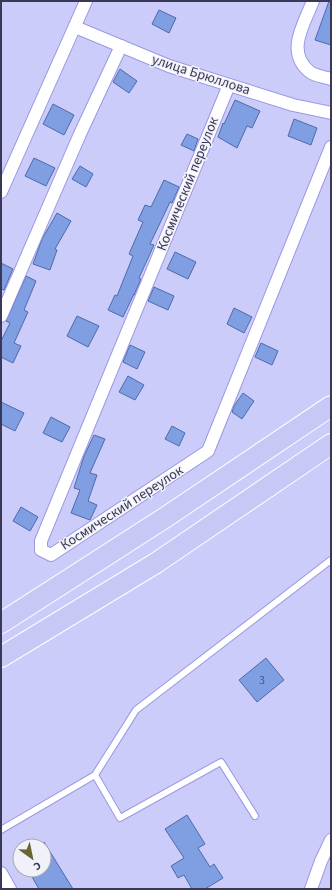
<svg xmlns="http://www.w3.org/2000/svg" width="332" height="890" font-family="'Source Sans 3',sans-serif">
<rect width="100%" height="100%" fill="#ccccfa"/>
<!-- building -->
<g fill="#809fe3" stroke="#4e6aaa">
<polygon points="329,1 331,1 331,45 315,40"/>
<polygon points="159,10 176,18 169,33 152,24"/>
<polygon points="120,69 137,81 129,93 113,82"/>
<polygon points="235,100 260,111 252,128 247,126 237,148 218,137 223,123 224,124"/>
<polygon points="53,104 74,115 64,135 43,124"/>
<polygon points="294,119 317,128 311,145 288,136"/>
<polygon points="187,134 198,139 194,151 181,145"/>
<polygon points="34,158 55,168 46,186 25,176"/>
<polygon points="80,166 93,174 86,187 72,179"/>
<polygon points="164,180 179,187 172,203 170,202 150,244 154,245 139,278 141,279 134,295 134,294 123,317 108,310 115,295 117,296 133,256 129,254 143,222 138,220 145,205 151,207"/>
<polygon points="57,213 71,221 55,249 57,250 50,270 33,264 42,239"/>
<polygon points="175,252 196,262 188,279 167,269"/>
<polygon points="1,263 13,269 4,290 1,289"/>
<polygon points="26,276 36,281 24,310 28,312 14,343 21,346 13,363 1,357 1,341 10,323 6,321"/>
<polygon points="154,287 174,296 168,310 148,301"/>
<polygon points="234,308 252,317 244,333 227,324"/>
<polygon points="77,316 99,326 88,347 67,336"/>
<polygon points="261,343 278,351 272,365 255,357"/>
<polygon points="130,345 145,352 137,369 123,362"/>
<polygon points="128,376 144,385 135,400 119,392"/>
<polygon points="243,393 254,401 242,419 232,412 234,406"/>
<polygon points="1,402 24,413 15,431 1,424"/>
<polygon points="51,417 70,427 62,442 43,433"/>
<polygon points="172,426 185,433 179,446 165,439"/>
<polygon points="94,435 105,439 90,473 97,475 88,501 97,505 90,520 71,513 80,490 74,488 84,456"/>
<polygon points="21,507 38,517 30,531 13,521"/>
<polygon points="266,658 284,680 257,702 239,680"/>
<polygon points="187,815 205,844 198,848 210,867 214,864 223,878 205,889 192,889 184,875 178,878 171,866 184,858 165,829"/>
<polygon points="44,842 73,889 39,889 28,870 44,870"/>
</g>
<g fill="none" stroke-linecap="round" stroke-linejoin="round">
<defs>
<g id="service">
<polyline points="95,775 136,710 331,560"/>
<polyline points="1,830 95,775 120,818 221,762 255,816"/>
</g>
<g id="minor">
<path d="M313,1C304,24 285,52 310,72C315,76 325,77 331,79"/>
<polyline points="75,27 169,66 293,105 331,113"/>
<polyline points="229,85 41,541 41,550 51,555 208,451 331,147"/>
<polyline points="1,192 86,1"/>
<polyline points="1,316 80,134 121,46"/>
<polyline points="1,873 10,889"/>
<polyline points="311,889 321,861 331,840"/>
</g>
<g id="trunk">
<polyline points="1,623 166,517 331,406"/>
<polyline points="1,657 156,563 331,444"/>
</g>
</defs>
<!-- service casing -->
<use href="#service" stroke="#9b98e1" stroke-width="8"/>
<!-- minor casing -->
<use href="#minor" stroke="#9b98e1" stroke-width="14"/>
<!-- trunk casing -->
<use href="#trunk" stroke="#fff" stroke-width="22"/>
<!-- service -->
<use href="#service" stroke="#fff" stroke-width="6"/>
<!-- minor -->
<use href="#minor" stroke="#fff" stroke-width="12"/>
<!-- trunk -->
<use href="#trunk" stroke="#c8c8f7" stroke-width="20"/>
</g>
<g text-anchor="middle" dominant-baseline="central" stroke-width="3" stroke-linejoin="round" paint-order="stroke">
<!-- number labels -->
<g font-size="12" fill="#4b527a">
<text x="262" y="680">3</text>
</g>
<!-- street labels -->
<g font-size="14" fill="#393857" stroke="#f1f1f9">
<text transform="translate(201 75) rotate(18)">улица Брюллова</text>
<text transform="translate(188 184) rotate(-68)">Космический переулок</text>
<text transform="translate(122 508) rotate(-33)">Космический переулок</text>
</g>
</g>
<!-- border -->
<rect width="332" height="890" fill="none" stroke="#393857" stroke-width="4"/>
<!-- north arrow -->
<g transform="translate(32 858) rotate(147)"><circle r="19" fill="#f1f1f9" stroke="#a7a7b8"/>
<path d="M0-3L7 15L0 10L-7 15Z" fill="#6a6633"/>
<text y="-6" font-size="11" font-weight="bold" text-anchor="middle" fill="#393857">С</text>
</g>
</svg>
